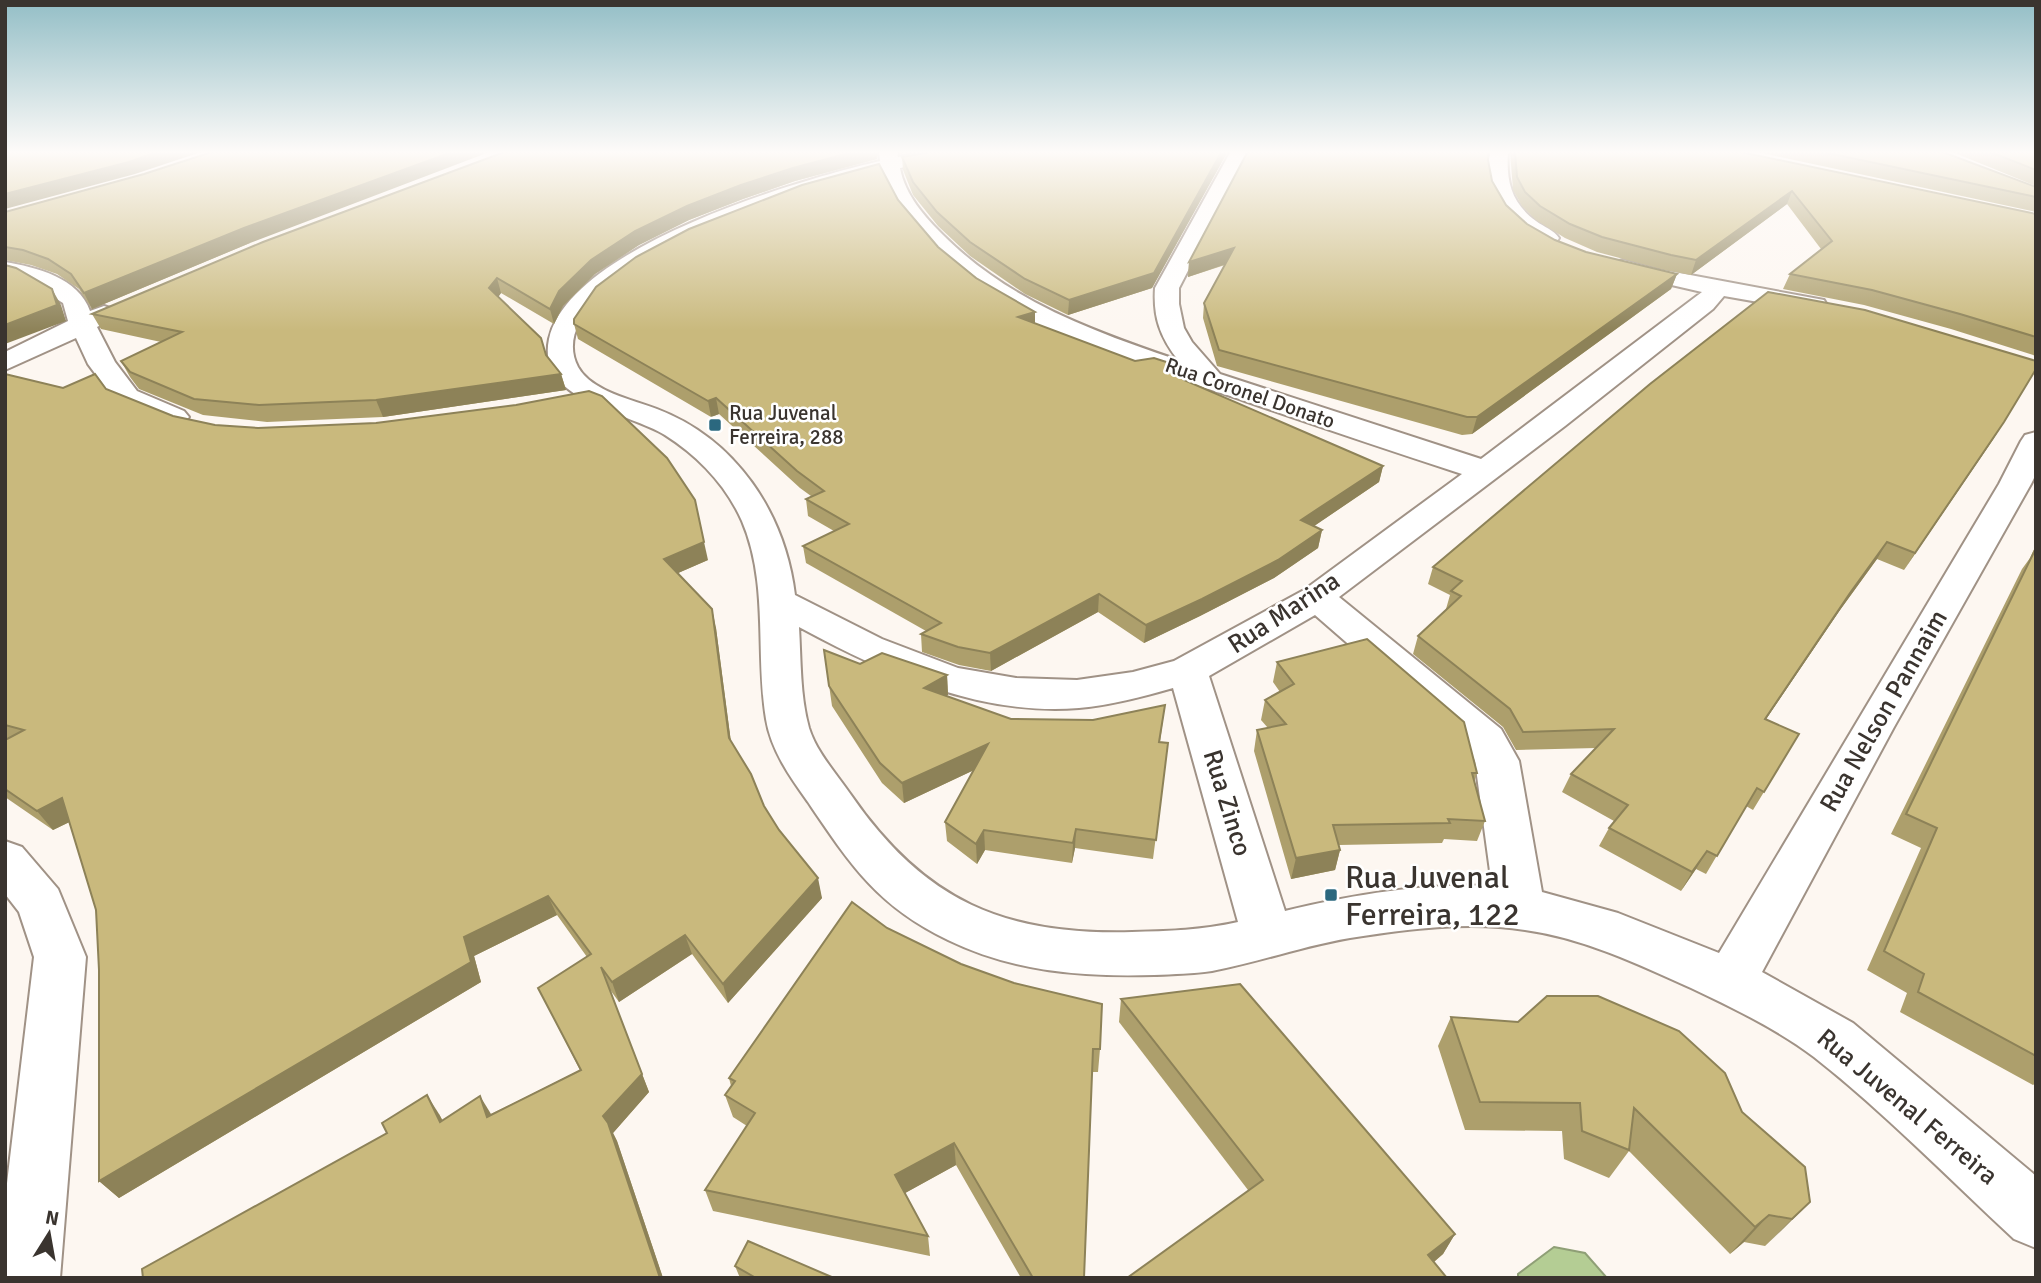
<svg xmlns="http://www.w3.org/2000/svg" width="2041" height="1283" font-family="Signika,sans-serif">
<rect width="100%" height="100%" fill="#fdf7f1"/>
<!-- water -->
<polygon fill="#b4cd94" stroke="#8f9f76" stroke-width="2" points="1554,1247 1585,1253 1607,1278 1518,1278 1518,1274"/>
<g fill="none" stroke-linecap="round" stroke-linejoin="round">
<defs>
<g id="minor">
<path d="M879,151H897L898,157L928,151H969L960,157L900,168C905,195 925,217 943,235C1009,301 1092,331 1178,360C1160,337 1153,317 1155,288L1231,151H1250L1179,288V304L1184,328L1192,342L1220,374L1481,459L1702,292L1615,272L1611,267L1615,262L1623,260L1658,269L1824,300L1827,305L1824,310L1815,312L1724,296L1713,309L1565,426L1339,597L1501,729L1519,761L1542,892L1618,913L1719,953L1999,484L2021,441L2025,435L2036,432V474L2031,484L1894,727L1762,972L1853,1023L2036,1176V1248L2014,1239C1948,1178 1884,1112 1814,1057C1777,1029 1733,1008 1691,988C1638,964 1583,938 1525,930C1468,921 1407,929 1350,938C1303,946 1259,962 1212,971C1193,974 1174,974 1154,975C1082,977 1014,972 948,940C877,906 850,864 808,802C790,777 771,750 766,719C755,653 769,584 742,521C726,485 698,456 665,435C627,412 536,401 549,339C569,247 798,180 880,161ZM882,173C885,191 898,208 909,223C986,329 1129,361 1245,401C1317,426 1389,450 1462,474L1304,590L1174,661L1133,672L1077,680L1016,678L958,668L882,639L795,595C785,513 736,439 657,409C633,400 591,391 578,367C531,275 823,185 882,173ZM1315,615L1469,749L1475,761L1492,886C1423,883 1351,895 1285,911L1209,676ZM799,627C884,673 979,716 1079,708C1111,705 1142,697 1173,688L1238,922C1203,930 1168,931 1132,932C1004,935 925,902 851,795C836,773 817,753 809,728C800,696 801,660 799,627Z"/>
<path d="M1490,151H1508C1506,181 1511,203 1536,221C1544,227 1554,230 1559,238L1556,243C1530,249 1497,214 1490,191C1486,177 1488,165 1490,151Z"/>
<path d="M5,262C36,267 79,278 90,311L104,306L113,309L117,314L113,319L97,327L115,362L137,391L184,411L189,417L184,423L174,426L164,423L117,403L88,364L76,338L5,370V352L68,321L63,303L26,280L5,276Z"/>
<polygon points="5,841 22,847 58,889 86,957 60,1278 5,1278 5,1200 34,957 19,912 5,894"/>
</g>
</defs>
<!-- minor casing -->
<use href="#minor" stroke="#a09286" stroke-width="4"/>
<!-- minor -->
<use href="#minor" fill="#fff" fill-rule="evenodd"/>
</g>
<!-- wall -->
<g fill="#ad9f6c">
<polygon points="507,151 878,151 877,159 795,181 743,199 689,220 639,245 595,274 563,306 554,324 501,293 498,297 561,374 566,390 383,417 267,422 203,415 139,389 130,377 121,361 161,342 101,329 92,314"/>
<polygon points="935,151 1228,151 1152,288 1068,315 1025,294 970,256 938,226 913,195 903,170 902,157"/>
<polygon points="1510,151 1736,151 2036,214 2036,356 1951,329 1864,305 1783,289 1790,274 1821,249 1787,204 1691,275 1665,270 1597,252 1565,238 1536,220 1522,206 1513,190"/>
<polygon points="1752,151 1940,151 2036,197 2036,212"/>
<polygon points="1950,151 2036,151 2036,186"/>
<polygon points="1488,160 1492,181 1506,205 1527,224 1555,240 1586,252 1677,274 1671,289 1472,434 1462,435 1217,366 1203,318 1204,303 1225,265 1188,277 1189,262"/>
<polygon points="898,200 938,247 1035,324 1135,361 1188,369 1187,381 1383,466 1379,482 1314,526 1322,530 1318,548 1274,578 1200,616 1144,643 1098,612 991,671 959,665 922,652 921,634 926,631 806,563 803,546 834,531 808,516 806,499 811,496 800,488 719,414 711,417 578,339 574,324"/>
<polygon points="5,212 250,243 92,309 79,289 57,274 31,265 5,260"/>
<polygon points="5,374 63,388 106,389 173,416 708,560 678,573 716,628 731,742 764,806 822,898 728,1003 692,954 619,1002 608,987 649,1092 613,1133 617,1141 663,1278 143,1278 439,1114 443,1121 491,1114 580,1070 538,988 587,957 557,915 474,956 481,982 119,1198 99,1181 99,970 96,910 69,822 53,830 5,797"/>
<polygon points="1994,438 1904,570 1877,559 1840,610 1766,719 1799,734 1753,810 1746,806 1706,874 1696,869 1681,891 1599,846 1609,828 1614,821 1562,792 1571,774 1596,748 1516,750 1503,727 1413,654 1418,636 1447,609 1446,609 1450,595 1428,584 1433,567"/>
<polygon points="2036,545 2036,1083 2033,1085 1900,1012 1907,993 1867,970 1921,848 1891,834 2022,569 2030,558"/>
<polygon points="824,650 860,664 947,675 948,695 946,696 1011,719 1093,720 1165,705 1160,742 1168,743 1153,859 1075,848 1072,863 985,850 977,864 947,841 945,822 974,770 904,803 882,783 832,706"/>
<polygon points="1277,662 1477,773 1474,782 1485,821 1477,841 1444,839 1442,843 1339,845 1340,850 1335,870 1291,879 1254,751 1257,730 1268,728 1261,720 1265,700 1280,692 1273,682"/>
<polygon points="887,928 1100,1049 1098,1072 1092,1072 1084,1278 1021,1278 956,1165 905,1193 928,1236 930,1256 713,1211 705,1190 747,1126 733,1117 725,1095 731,1086 729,1078"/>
<polygon points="1121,999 1455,1234 1443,1254 1434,1262 1248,1190 1119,1022"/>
<polygon points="1451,1017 1742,1112 1810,1202 1765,1246 1744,1242 1730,1254 1629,1151 1609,1178 1564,1159 1562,1131 1465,1130 1438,1046"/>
<polygon points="735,1266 834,1278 740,1278"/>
</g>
<!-- shaded-wall -->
<g fill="#8d8258">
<polygon points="160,151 204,151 135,174 5,209 5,194"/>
<polygon points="455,151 492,151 250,243 92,309 84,293 244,228"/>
<polygon points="857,151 878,151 877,159 795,181 743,199 689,220 639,245 595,274 563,306 554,324 550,309 559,291 591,260 635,231 687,206 741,185 793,168"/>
<polygon points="900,151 913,151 900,154"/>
<polygon points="1222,151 1228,151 1152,288 1068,315 1069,300"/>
<polygon points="1792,191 1787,204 1691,275 1696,260"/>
<polygon points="1234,248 1232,262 1188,277 1189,262"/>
<polygon points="1677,274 1671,289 1472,434 1477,417"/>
<polygon points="497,278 501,293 494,303 489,288"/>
<polygon points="52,289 61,305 66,321 5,344 5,325"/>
<polygon points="1035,312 1035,326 1018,317"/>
<polygon points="561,374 566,390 383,417 376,400"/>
<polygon points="716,398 719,414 711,417 708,401"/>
<polygon points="2004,422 1994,438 1904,570 1915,553"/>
<polygon points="1383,466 1379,482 1298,537 1301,520"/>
<polygon points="1322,530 1318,548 1274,578 1200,616 1144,643 1146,625"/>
<polygon points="704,542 708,560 669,577 664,559"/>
<polygon points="1887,542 1877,559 1840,610 1754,737 1765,719 1850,593"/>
<polygon points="1099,594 1098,612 991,671 990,653"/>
<polygon points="712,609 716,628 733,758 729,738"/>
<polygon points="947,675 948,695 925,707 924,688"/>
<polygon points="988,744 989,763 904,803 902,783"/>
<polygon points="62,798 78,818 53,830 37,811"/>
<polygon points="1076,829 1075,848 1072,863 1073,843"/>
<polygon points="984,830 985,850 977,864 976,844"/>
<polygon points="1340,850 1335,870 1291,879 1296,858"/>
<polygon points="1707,851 1696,869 1681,891 1692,872"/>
<polygon points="818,878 822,898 728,1003 723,984"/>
<polygon points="548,896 557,915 474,956 481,982 119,1198 99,1181 464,937"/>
<polygon points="685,935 692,954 619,1002 612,982"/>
<polygon points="601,967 649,1092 613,1133 617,1141 663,1278 660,1278 603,1116"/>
<polygon points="427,1095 439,1114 453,1141 440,1122"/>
<polygon points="480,1096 491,1114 487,1117"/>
<polygon points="954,1143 956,1165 898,1197 895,1175"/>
<polygon points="1810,1202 1784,1228 1765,1246 1792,1219"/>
<polygon points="1769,1215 1744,1242 1730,1254 1755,1227"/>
<polygon points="1455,1234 1443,1254 1417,1276 1428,1255"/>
</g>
<!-- building -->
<g fill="#c9b97d" stroke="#8d8258" stroke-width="2">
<polygon points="5,151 160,151 129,162 5,194"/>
<polygon points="215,151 455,151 244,228 84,293 71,274 48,259 23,250 5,247 5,212 144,174"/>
<polygon points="507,151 857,151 793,168 741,185 687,206 635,231 591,260 559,291 550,309 497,278 489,288 541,338 546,355 561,374 376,400 259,405 194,399 130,372 121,361 182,332 92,314 263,242"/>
<polygon points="935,151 1222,151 1154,273 1069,300 1025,279 970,242 937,212 913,182 902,157"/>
<polygon points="1248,151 1489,151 1488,160 1492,181 1506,205 1527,224 1555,240 1586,252 1677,274 1477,417 1467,417 1219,350 1204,303 1234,248 1189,262"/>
<polygon points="1515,151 1736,151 2036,214 2036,337 1960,314 1872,290 1790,274 1832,241 1792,191 1696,260 1671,255 1602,237 1570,224 1540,206 1525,192 1517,177"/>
<polygon points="1818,151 1940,151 2036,187 2036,197"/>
<polygon points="1988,151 2036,151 2036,170"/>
<polygon points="879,164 898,200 938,247 976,278 1035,312 1018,317 1135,361 1154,358 1188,369 1184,380 1383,466 1301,520 1322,530 1278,560 1202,599 1146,625 1099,594 990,653 958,647 921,634 941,623 803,546 849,524 806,499 824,491 797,471 716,398 708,401 574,324 574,319 596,287 636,257 689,229 802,185"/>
<polygon points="5,265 16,268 52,289 57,305 5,325"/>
<polygon points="1768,292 1865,310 2036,361 2036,369 2004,422 1915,553 1887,542 1850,593 1765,719 1799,734 1764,792 1757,788 1717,856 1707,851 1692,872 1609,828 1628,805 1571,774 1614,729 1523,732 1510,709 1418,636 1461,596 1451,591 1462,581 1433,567 1650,384"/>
<polygon points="5,374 63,388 95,374 106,389 173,416 215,425 258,428 376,423 516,405 589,391 602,396 667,458 695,500 704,542 664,559 712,609 729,738 751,774 764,806 779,830 818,878 723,984 685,935 612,982 601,967 642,1074 603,1116 608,1123 660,1278 143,1278 142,1269 387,1133 382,1123 427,1095 440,1122 480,1096 487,1117 581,1070 538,988 591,954 548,896 464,937 471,962 99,1181 99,970 96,910 62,798 37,811 5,789 5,740 24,730 5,725"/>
<polygon points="2035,550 2036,551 2036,1056 1918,992 1924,974 1884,951 1937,828 1906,814"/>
<polygon points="1367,639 1464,722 1477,773 1472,773 1485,821 1448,819 1450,823 1333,825 1340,850 1296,858 1257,730 1286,724 1265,700 1294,684 1277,662"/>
<polygon points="824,650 860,664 882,653 947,675 924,688 1011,719 1093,720 1165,705 1159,742 1168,743 1156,840 1076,829 1073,843 984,830 976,844 945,822 988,744 902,783 880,763 829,686"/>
<polygon points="852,902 887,928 961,964 1014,983 1102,1004 1100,1049 1093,1049 1084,1278 1033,1278 954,1143 895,1175 928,1236 705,1190 755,1113 725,1095 735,1081 729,1078"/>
<polygon points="1240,984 1455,1234 1428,1255 1447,1278 1127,1278 1263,1180 1121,999"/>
<polygon points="1547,996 1598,996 1679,1031 1725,1073 1742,1112 1805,1167 1810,1202 1792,1219 1769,1215 1755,1227 1634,1108 1629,1150 1582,1131 1580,1103 1480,1102 1451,1017 1518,1022"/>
<polygon points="748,1241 834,1278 756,1278 735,1266"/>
</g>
<!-- sky -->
<linearGradient id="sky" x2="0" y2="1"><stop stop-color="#93bec6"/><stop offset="0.46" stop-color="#fefbf9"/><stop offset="1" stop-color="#fefbf9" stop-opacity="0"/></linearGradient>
<rect width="2041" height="331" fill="url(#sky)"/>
<!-- markers -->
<g fill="#2b687f" stroke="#fff" stroke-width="2.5">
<rect x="708" y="418" width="14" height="14" rx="3.5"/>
<rect x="1324" y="888" width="14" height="14" rx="3.5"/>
</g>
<g text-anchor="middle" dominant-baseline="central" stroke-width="5" stroke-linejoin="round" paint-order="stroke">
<!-- far-street labels -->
<g font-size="21" fill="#3a342f" stroke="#fff">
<text transform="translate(1250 393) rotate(19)">Rua Coronel Donato</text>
</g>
<!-- far-poi labels -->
<g font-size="21" fill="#3a342f" stroke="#fff" text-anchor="start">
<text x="729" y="413">Rua Juvenal<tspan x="729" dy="24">Ferreira, 288</tspan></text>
</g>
<!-- street labels -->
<g font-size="26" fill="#3a342f" stroke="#fff">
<text transform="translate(1284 613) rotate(-33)">Rua Marina</text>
<text transform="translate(1884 711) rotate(-60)">Rua Nelson Pannaim</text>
<text transform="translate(1227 803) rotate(73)">Rua Zinco</text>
<text transform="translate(1907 1107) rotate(40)">Rua Juvenal Ferreira</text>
</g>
<!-- near-poi labels -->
<g font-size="32" fill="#3a342f" stroke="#fff" text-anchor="start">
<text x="1345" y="877">Rua Juvenal<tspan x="1345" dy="37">Ferreira, 122</tspan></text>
</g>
</g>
<!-- border -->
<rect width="2041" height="1283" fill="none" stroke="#3a342f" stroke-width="14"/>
<!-- north arrow -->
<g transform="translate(49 1234) rotate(11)" stroke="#ffffff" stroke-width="5" paint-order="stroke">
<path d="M0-5L12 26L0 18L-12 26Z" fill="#3a342f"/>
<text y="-10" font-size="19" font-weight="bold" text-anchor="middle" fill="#3a342f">N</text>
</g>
</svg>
